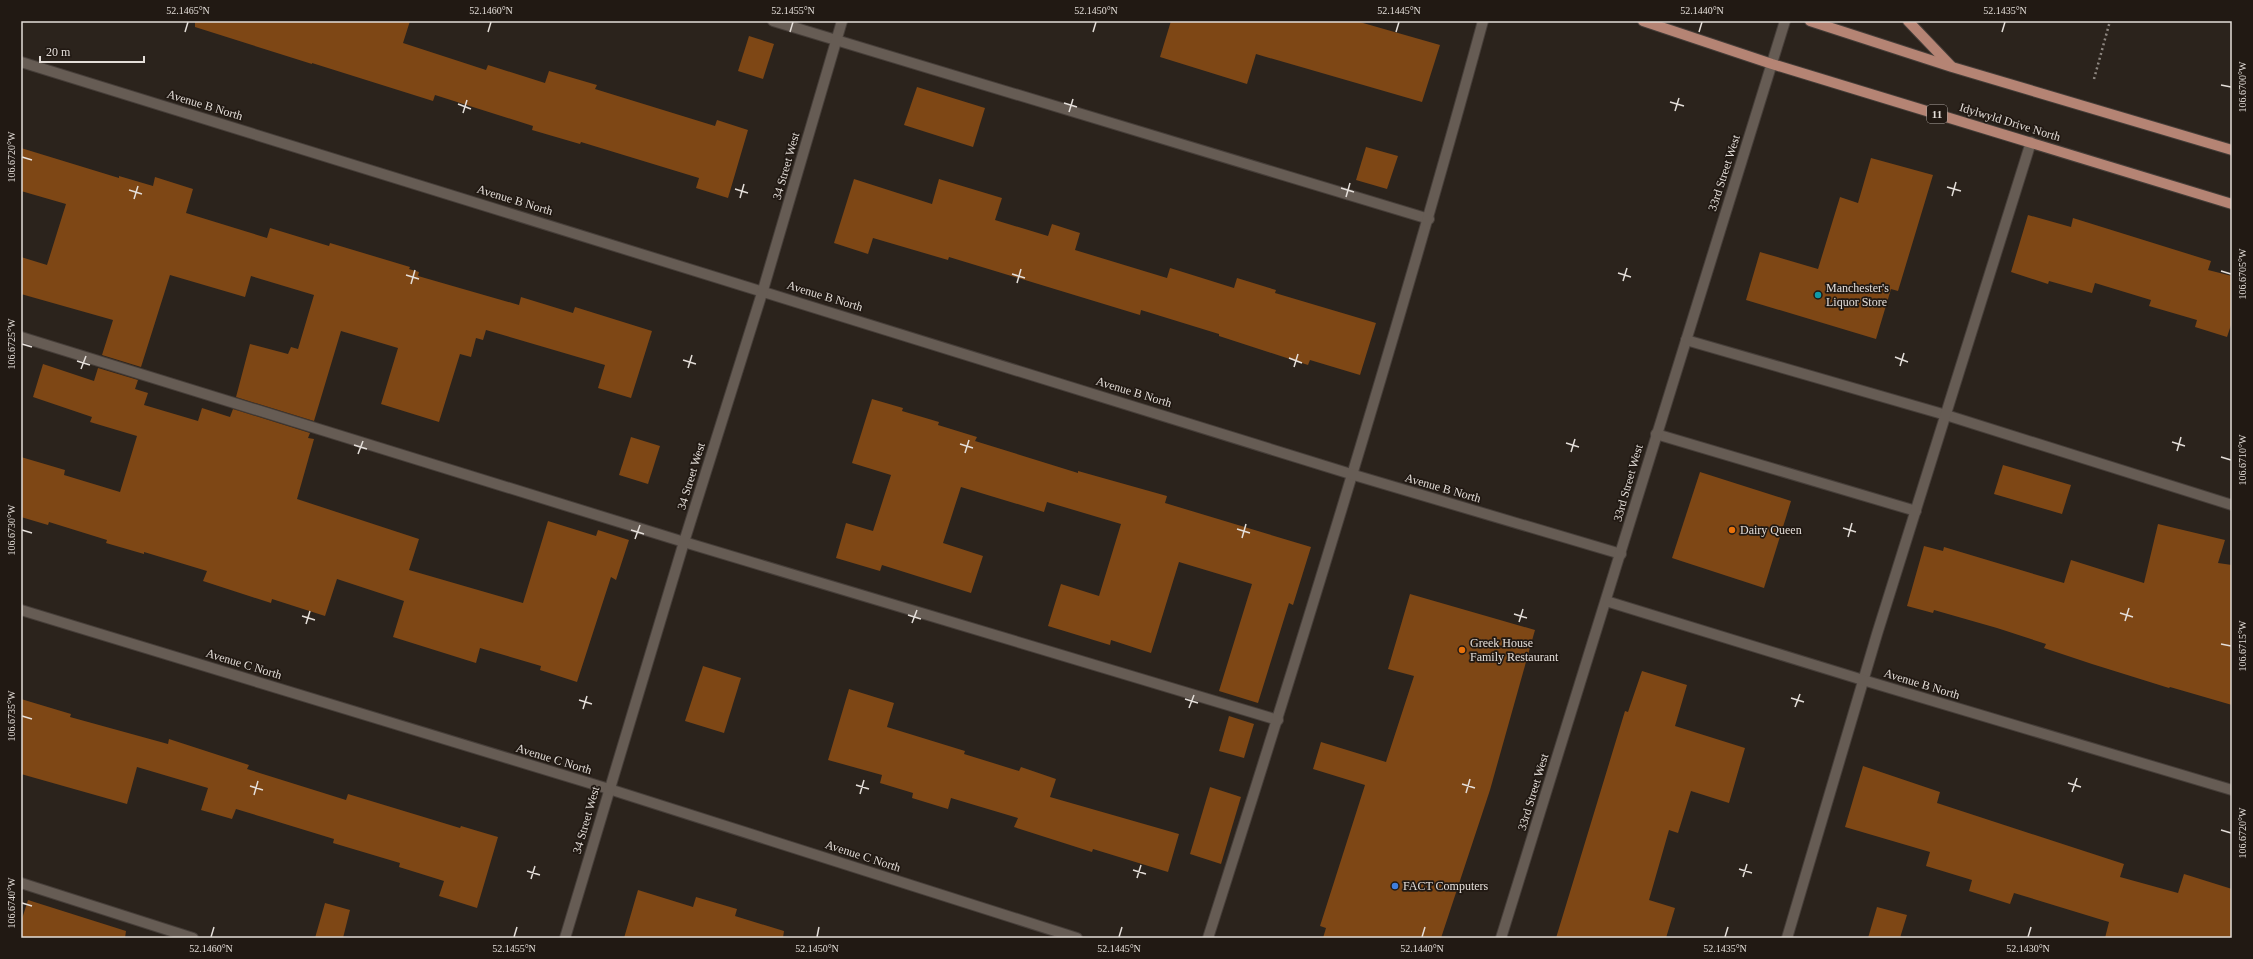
<svg xmlns="http://www.w3.org/2000/svg" width="2253" height="959" font-family="Georgia,serif">
<rect width="100%" height="100%" fill="#2b231c"/>
<!-- building -->
<g fill="#7e4715">
<polygon points="195,21 410,21 403,43 486,70 488,65 545,83 549,71 597,85 595,89 715,126 717,120 748,130 728,198 696,188 699,178 581,142 580,144 532,130 533,126 435,95 433,101 312,63 312,64 195,27"/>
<polygon points="1171,21 1356,21 1440,45 1422,102 1256,54 1247,84 1160,57"/>
<polygon points="749,36 774,44 763,79 738,71"/>
<polygon points="917,87 985,108 973,147 904,125"/>
<polygon points="1366,147 1398,156 1387,189 1356,180"/>
<polygon points="21,148 119,178 119,176 153,186 155,177 193,189 186,213 267,238 270,228 329,246 330,243 410,267 409,269 419,272 418,276 519,305 521,297 573,313 575,307 652,331 631,398 598,388 605,365 486,330 483,340 476,338 471,357 460,354 439,422 381,404 398,348 341,331 314,421 236,397 250,344 288,354 291,347 298,349 314,295 251,276 245,297 170,275 141,367 102,355 113,320 21,294 21,257 47,265 66,204 21,191"/>
<polygon points="1871,158 1933,175 1898,291 1891,289 1876,339 1746,300 1760,252 1818,269 1840,197 1858,203"/>
<polygon points="854,179 932,204 939,179 1002,198 995,220 1048,236 1052,224 1080,233 1075,250 1167,278 1170,268 1234,288 1237,278 1276,290 1275,293 1376,323 1360,375 1310,360 1308,365 1219,336 1219,334 1141,310 1140,315 949,257 948,260 873,238 868,254 834,243"/>
<polygon points="2028,215 2071,227 2073,218 2211,261 2208,270 2232,276 2232,322 2227,337 2195,327 2197,320 2149,306 2151,300 2095,283 2092,293 2049,281 2048,284 2011,272"/>
<polygon points="43,364 94,381 98,368 138,380 135,389 148,393 144,405 198,421 202,408 230,417 233,409 310,433 308,438 314,439 297,499 419,539 409,570 523,603 548,521 596,536 598,530 629,540 616,580 611,577 577,682 540,670 541,666 480,648 476,663 393,637 404,601 337,579 325,616 272,599 271,603 203,581 207,571 144,552 144,554 106,543 107,540 49,522 48,525 21,517 21,457 65,470 64,475 120,492 137,436 90,422 92,417 33,397"/>
<polygon points="872,399 903,408 902,411 939,422 938,425 977,437 975,441 1078,473 1078,471 1167,496 1165,503 1311,547 1293,605 1289,603 1258,703 1219,691 1252,584 1179,562 1151,653 1111,640 1110,645 1048,626 1061,584 1099,596 1121,524 1047,502 1044,512 961,487 943,543 983,556 971,593 882,565 880,571 836,558 846,523 873,531 891,475 852,463"/>
<polygon points="631,437 660,446 648,484 619,475"/>
<polygon points="2003,465 2071,485 2062,514 1994,494"/>
<polygon points="1700,472 1791,501 1764,588 1672,558"/>
<polygon points="2158,524 2225,540 2218,563 2232,565 2232,705 2170,687 2169,688 2092,664 2044,648 2046,644 1997,628 1934,610 1933,613 1907,606 1924,546 1943,551 1944,547 2064,583 2071,560 2144,583"/>
<polygon points="1410,594 1535,630 1490,790 1441,938 1323,938 1326,928 1320,926 1365,785 1313,769 1321,742 1386,762 1414,676 1388,669"/>
<polygon points="703,666 741,678 724,733 685,721"/>
<polygon points="1642,671 1687,685 1675,726 1745,748 1729,803 1691,791 1678,833 1669,830 1649,900 1675,908 1666,938 1556,938 1625,711 1628,712"/>
<polygon points="849,689 894,703 887,727 965,751 964,754 1019,771 1021,767 1056,779 1050,797 1179,834 1168,872 1093,849 1092,852 1014,827 1018,818 951,798 948,809 912,798 913,793 880,783 882,775 828,760"/>
<polygon points="21,699 71,714 70,717 168,744 169,739 249,765 247,769 346,800 348,794 460,828 461,826 498,837 477,908 439,896 444,881 399,867 400,863 333,843 334,839 236,809 232,819 201,810 208,788 137,767 127,804 21,774"/>
<polygon points="1229,716 1254,724 1244,758 1219,751"/>
<polygon points="1863,766 1940,792 1937,803 2124,864 2120,877 2178,893 2184,874 2232,889 2232,938 2105,938 2109,922 2014,893 2010,904 1969,891 1972,880 1926,866 1930,852 1845,827"/>
<polygon points="1210,787 1241,797 1221,864 1190,854"/>
<polygon points="638,890 693,907 696,897 737,909 735,916 784,931 783,938 624,938"/>
<polygon points="28,900 126,931 125,938 21,938 21,922"/>
<polygon points="325,903 350,910 343,938 315,938"/>
<polygon points="1877,907 1907,915 1900,938 1868,938"/>
</g>
<g fill="none" stroke-linecap="round" stroke-linejoin="round">
<defs>
<g id="service">
<polyline points="773,21 1429,219"/>
<polyline points="21,337 684,542 1278,720"/>
<polyline points="1686,340 1946,415 2232,505"/>
<polyline points="1656,434 1916,511"/>
<polyline points="21,883 193,938"/>
<path d="M1208,938C1305,634 1399,329 1483,21"/>
<polyline points="1787,938 1877,634 2031,142"/>
</g>
<g id="minor">
<polyline points="21,62 1354,475 1621,554"/>
<polyline points="1606,601 1863,680 2232,790"/>
<polyline points="21,610 609,789 1077,938"/>
<polyline points="565,938 684,542 763,290 842,21"/>
</g>
<polyline id="secondary" points="1501,938 1785,21"/>
<g id="primary">
<polyline points="1643,21 1772,64 2232,204"/>
<polyline points="1810,21 1952,67 2232,150"/>
<polyline points="1908,21 1951,66"/>
</g>
</defs>
<!-- service casing -->
<use href="#service" stroke="#463e39" stroke-width="12"/>
<!-- minor casing -->
<use href="#minor" stroke="#463e39" stroke-width="12"/>
<!-- secondary casing -->
<use href="#secondary" stroke="#463e39" stroke-width="12"/>
<!-- primary casing -->
<use href="#primary" stroke="#463e39" stroke-width="12"/>
<!-- path -->
<polyline stroke="#8e8781" stroke-width="2.5" stroke-dasharray="2 3" stroke-linecap="butt" points="2094,79 2110,21"/>
<!-- service -->
<use href="#service" stroke="#665c54" stroke-width="10"/>
<!-- minor -->
<use href="#minor" stroke="#665c54" stroke-width="10"/>
<!-- secondary -->
<use href="#secondary" stroke="#665c54" stroke-width="10"/>
<!-- primary -->
<use href="#primary" stroke="#b58474" stroke-width="10"/>
</g>
<!-- ticks -->
<path fill="none" stroke="#e4ded9" stroke-width="1.5" d="M185,32L188,22M488,32L491,22M790,32L793,22M1093,32L1096,22M1396,32L1399,22M1699,32L1702,22M2002,32L2005,22M2221,85L2231,87M1670,102L1684,106M1064,103L1077,107M458,104L471,109M1675,111L1679,98M1069,112L1073,99M463,113L467,100M22,157L32,160M1947,187L1961,191M1341,188L1354,192M735,189L748,193M129,190L142,194M1952,196L1956,182M1346,197L1350,183M740,198L744,184M134,199L138,186M2221,271L2231,274M1618,273L1631,277M1012,274L1025,278M406,275L419,279M1623,281L1627,268M1017,283L1021,269M411,284L415,270M22,344L32,347M1895,357L1908,362M1289,358L1302,363M683,360L696,364M77,361L90,365M1900,366L1904,353M1294,367L1298,354M688,368L692,355M81,369L86,356M2172,442L2185,446M1566,443L1579,447M960,444L973,448M354,445L367,449M2177,451L2181,437M1571,452L1575,439M965,453L969,440M358,454L363,441M2221,457L2231,460M1843,528L1856,532M1237,529L1250,533M22,530L32,533M631,530L644,534M1848,537L1852,523M1242,538L1246,524M635,539L640,525M2120,613L2133,617M1514,614L1527,618M908,615L921,619M302,616L315,620M2125,621L2129,608M1519,622L1523,609M912,623L917,610M306,624L310,611M2221,644L2231,646M1791,698L1804,702M1185,699L1198,703M579,700L592,704M1795,707L1800,694M1189,708L1194,695M583,709L587,696M22,716L32,719M2068,783L2081,787M1462,784L1475,788M856,785L869,789M250,786L263,790M2072,792L2077,778M1466,793L1470,779M860,794L864,780M254,795L258,781M2221,830L2231,833M1739,869L1752,873M1133,870L1146,874M527,871L540,875M1743,877L1747,864M1137,878L1141,865M531,879L535,866M22,903L32,906M211,937L214,927M514,937L517,927M817,937L819,927M1119,937L1122,927M1422,937L1425,927M1725,937L1728,927M2028,937L2031,927"/>
<!-- markers -->
<circle fill="#0f9aa8" stroke="#211913" stroke-width="1.5" cx="1818" cy="295" r="4"/>
<g fill="#e8710a" stroke="#211913" stroke-width="1.5">
<circle cx="1732" cy="530" r="4"/>
<circle cx="1462" cy="650" r="4"/>
</g>
<circle fill="#3f7fe0" stroke="#211913" stroke-width="1.5" cx="1395" cy="886" r="4"/>
<g text-anchor="middle" dominant-baseline="central" stroke-width="3.5" stroke-linejoin="round" paint-order="stroke">
<!-- shield labels -->
<rect fill="#211913" stroke="#aaa39e" stroke-width="1" x="1927" y="105" width="20" height="18" rx="3"/>
<g font-size="11" font-weight="bold" fill="#e4ded9">
<text x="1937" y="114">11</text>
</g>
<!-- street labels -->
<g font-size="12" fill="#e4ded9" stroke="#211913">
<text transform="translate(205 105) rotate(17)">Avenue B North</text>
<text transform="translate(2010 122) rotate(17)">Idylwyld Drive North</text>
<text transform="translate(786 166) rotate(-74)">34 Street West</text>
<text transform="translate(1724 173) rotate(-72)">33rd Street West</text>
<text transform="translate(515 200) rotate(17)">Avenue B North</text>
<text transform="translate(825 296) rotate(17)">Avenue B North</text>
<text transform="translate(1134 392) rotate(17)">Avenue B North</text>
<text transform="translate(691 476) rotate(-73)">34 Street West</text>
<text transform="translate(1628 483) rotate(-74)">33rd Street West</text>
<text transform="translate(1443 488) rotate(16)">Avenue B North</text>
<text transform="translate(244 664) rotate(17)">Avenue C North</text>
<text transform="translate(1922 684) rotate(17)">Avenue B North</text>
<text transform="translate(554 759) rotate(17)">Avenue C North</text>
<text transform="translate(1533 792) rotate(-73)">33rd Street West</text>
<text transform="translate(586 820) rotate(-74)">34 Street West</text>
<text transform="translate(863 856) rotate(18)">Avenue C North</text>
</g>
<!-- poi labels -->
<g font-size="12" fill="#e4ded9" stroke="#211913" text-anchor="start">
<text x="1826" y="288">Manchester's<tspan x="1826" dy="14">Liquor Store</tspan></text>
<text x="1740" y="530">Dairy Queen</text>
<text x="1470" y="643">Greek House<tspan x="1470" dy="14">Family Restaurant</tspan></text>
<text x="1403" y="886">FACT Computers</text>
</g>
</g>
<!-- border -->
<rect width="2253" height="959" fill="none" stroke="#211913" stroke-width="44"/>
<!-- scale -->
<path d="M40 56v6h104v-6" fill="none" stroke="#e4ded9" stroke-width="2"/>
<text x="46" y="56" font-size="12" fill="#e4ded9" stroke="#211913" stroke-width="3" paint-order="stroke">20 m</text>
<rect x="22" y="22" width="2209" height="915" fill="none" stroke="#e4ded9" stroke-width="1.5"/>
<g font-size="10" text-anchor="middle" fill="#e4ded9">
<text x="188" y="14">52.1465°N</text>
<text x="491" y="14">52.1460°N</text>
<text x="793" y="14">52.1455°N</text>
<text x="1096" y="14">52.1450°N</text>
<text x="1399" y="14">52.1445°N</text>
<text x="1702" y="14">52.1440°N</text>
<text x="2005" y="14">52.1435°N</text>
<text transform="translate(2242 87) rotate(-90)" y="4">106.6700°W</text>
<text transform="translate(11 157) rotate(-90)" y="4">106.6720°W</text>
<text transform="translate(2242 274) rotate(-90)" y="4">106.6705°W</text>
<text transform="translate(11 344) rotate(-90)" y="4">106.6725°W</text>
<text transform="translate(2242 460) rotate(-90)" y="4">106.6710°W</text>
<text transform="translate(11 530) rotate(-90)" y="4">106.6730°W</text>
<text transform="translate(2242 646) rotate(-90)" y="4">106.6715°W</text>
<text transform="translate(11 716) rotate(-90)" y="4">106.6735°W</text>
<text transform="translate(2242 833) rotate(-90)" y="4">106.6720°W</text>
<text transform="translate(11 903) rotate(-90)" y="4">106.6740°W</text>
<text x="211" y="952">52.1460°N</text>
<text x="514" y="952">52.1455°N</text>
<text x="817" y="952">52.1450°N</text>
<text x="1119" y="952">52.1445°N</text>
<text x="1422" y="952">52.1440°N</text>
<text x="1725" y="952">52.1435°N</text>
<text x="2028" y="952">52.1430°N</text>
</g>
</svg>
